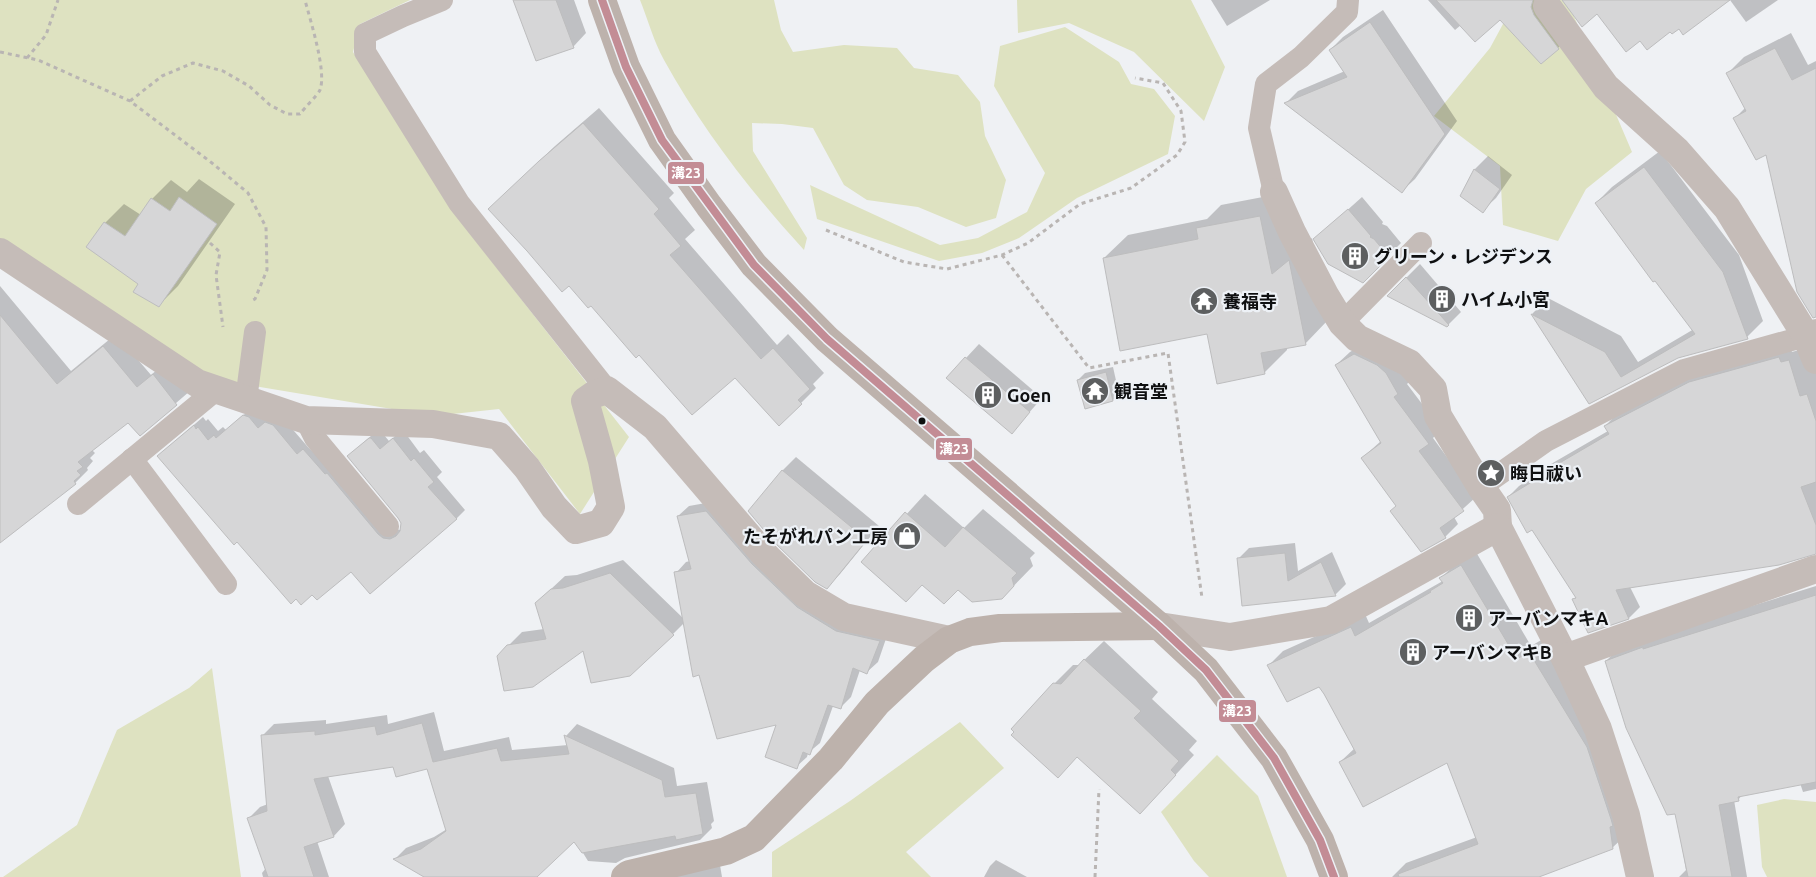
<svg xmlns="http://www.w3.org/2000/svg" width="1816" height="877" font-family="Ubuntu,'Noto Sans JP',sans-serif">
<rect width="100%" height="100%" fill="#eff1f4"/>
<!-- green -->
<g fill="#dee2c1">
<polygon points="0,0 410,0 360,24 353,52 450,208 629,437 580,514 499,409 434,416 200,377 0,242"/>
<path d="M640,0H774L781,30L793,52L844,45L897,48L914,68L958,75L980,102L985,136L1006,180L996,218L966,227L918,207L867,200L844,185L813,128L782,124L752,123L753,151L807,238L804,250C751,192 702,129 664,60C654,42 648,20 640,0Z"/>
<polygon points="1017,0 1191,0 1225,67 1204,121 1134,52 1069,23 1018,33"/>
<polygon points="1516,0 1567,0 1632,152 1586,189 1558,241 1503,225 1500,166 1434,116 1490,48"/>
<polygon points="1065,27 1119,62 1131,84 1154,89 1175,116 1168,154 1077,198 1019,238 982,253 939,261 817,219 810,185 940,245 978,238 1027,212 1045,173 994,86 1000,46"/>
<polygon points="212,668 241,877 3,877 77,825 117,730 189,688"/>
<polygon points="960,722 1004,768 906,852 931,877 772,877 772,852 850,801"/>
<polygon points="1217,755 1258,796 1287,877 1209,877 1194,861 1161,812"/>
<polygon points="1784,799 1816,802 1816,877 1767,877 1762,867 1757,805"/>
</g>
<!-- shadow -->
<g fill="#0003">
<polygon points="515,0 574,0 586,33 573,47"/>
<polygon points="1211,0 1270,0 1227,26"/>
<polygon points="1428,0 1556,0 1577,29 1558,48 1500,18 1461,25 1455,30"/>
<polygon points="1730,0 1778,0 1746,22"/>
<polygon points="1383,10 1457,121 1415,179 1402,191 1286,103 1298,91 1345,71 1330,50 1343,37"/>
<polygon points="1791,33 1808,65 1816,61 1816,279 1767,153 1735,118 1746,107 1728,73 1744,57"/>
<polygon points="599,108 674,193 669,198 695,230 685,239 777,345 788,334 824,373 813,384 816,388 801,403 735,376 505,194 555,146"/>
<polygon points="1660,151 1739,255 1763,321 1747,337 1678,357 1590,402 1532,314 1548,298 1621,336 1638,362 1694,329 1596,203 1612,187"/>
<polygon points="1488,156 1512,175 1496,198 1482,211 1461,195 1475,169"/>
<polygon points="199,179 235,204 178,286 159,305 140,284 105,223 124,204 141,215 152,199 171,180 187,192"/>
<polygon points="1284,193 1295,252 1312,238 1328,320 1305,344 1287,347 1287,350 1264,373 1104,258 1128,235 1207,219 1221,205"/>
<polygon points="1362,197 1383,222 1382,224 1387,226 1401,243 1363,281 1315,239"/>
<polygon points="1420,264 1461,312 1447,326 1389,295"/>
<polygon points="0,286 71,371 116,334 151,375 166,362 190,391 140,434 128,421 92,450 95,453 90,458 93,461 87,468 88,470 75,483 0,541"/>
<polygon points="1368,341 1411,380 1407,384 1441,429 1433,438 1476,497 1454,517 1458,524 1445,537 1397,505 1362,458 1381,441 1336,365 1350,352"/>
<polygon points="979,344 1042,398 1012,432 966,358"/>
<polygon points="1790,347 1792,352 1799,350 1816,360 1816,553 1630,587 1640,607 1629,618 1589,631 1574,600 1576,597 1532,528 1508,497 1519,486 1546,469 1551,464 1608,431 1605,426 1616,415 1701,372"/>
<polygon points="1113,367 1119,394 1113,400 1086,407 1078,380 1085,373"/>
<polygon points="253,407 282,417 307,446 392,529 401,530 402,523 399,517 348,456 379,429 389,441 403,430 420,453 424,450 442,472 437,477 465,510 456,519 351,570 312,593 158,456 203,417 206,421 208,419 218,431 223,427 226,430"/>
<polygon points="796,457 879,526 840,574 826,587 749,511 783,470"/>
<polygon points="925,494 964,528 983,509 1035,553 1030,558 1033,566 1002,598 923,584 863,562"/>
<polygon points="717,501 762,554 889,630 878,662 867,672 860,670 851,697 840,708 833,706 820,743 808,753 807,757 796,767 778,724 684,623 673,634 584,649 508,646 522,632 544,629 536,603 565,576 577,575 623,560 684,619 676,573 686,562 690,561 678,516 689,506"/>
<polygon points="1295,543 1298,571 1332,552 1346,584 1336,594 1243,604 1238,559 1249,548"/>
<polygon points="1476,552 1531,646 1543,639 1601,733 1627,834 1612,848 1538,877 1392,877 1406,863 1477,837 1447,762 1340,762 1355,748 1319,685 1269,665 1283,651 1365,614 1369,623 1441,582 1443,580 1441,578 1455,564"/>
<polygon points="1816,586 1816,789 1803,792 1800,783 1743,794 1738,800 1734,800 1747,877 1679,877 1686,870 1676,812 1606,661 1620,647"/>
<polygon points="1104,641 1158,692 1152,699 1197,741 1189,750 1194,755 1140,813 1054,684 1073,665 1079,665"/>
<polygon points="434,712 444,751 509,737 512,750 568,745 566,736 577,724 674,768 677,786 707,782 714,821 711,824 712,828 700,840 625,858 616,863 588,861 575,840 535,877 427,877 395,859 406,848 434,837 447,829 428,768 394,766 328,776 345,824 334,836 317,841 329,877 263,877 262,873 266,868 248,819 260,807 268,804 262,736 274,724 326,720 326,724 387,715 388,724"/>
<polygon points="719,859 722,877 672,877"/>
<polygon points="996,860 1027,877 984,877 990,866"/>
</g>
<!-- building -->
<g fill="#d6d6d7" stroke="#bdbdbe">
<polygon points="513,0 556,0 574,48 536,61"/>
<polygon points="1436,0 1533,0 1531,7 1534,15 1559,49 1541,64 1500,20 1475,42"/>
<polygon points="1562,0 1730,0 1683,35 1679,29 1672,34 1670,32 1647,50 1640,41 1626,52 1597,14 1582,27"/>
<polygon points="1370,22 1445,134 1402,193 1284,103 1347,77 1329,50"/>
<polygon points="1775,48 1792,80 1816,68 1816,317 1813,318 1797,292 1766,155 1756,160 1733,118 1746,111 1726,73"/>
<polygon points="583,123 659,209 654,214 681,246 670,255 761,359 773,348 810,389 798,400 802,404 779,426 735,378 692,415 639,355 636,358 591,306 588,308 569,286 562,292 527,251 488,209 539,161"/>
<polygon points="1644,167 1723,272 1748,339 1678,358 1589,404 1531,314 1605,352 1621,377 1695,334 1655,281 1653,282 1595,203"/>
<polygon points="1474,169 1500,189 1483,213 1460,196"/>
<polygon points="179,197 217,224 159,307 133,292 138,284 86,247 104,222 125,236 151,198 170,211"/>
<polygon points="1348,209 1371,236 1370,237 1374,239 1389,257 1363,283 1328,264 1313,239"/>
<polygon points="1260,216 1272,274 1289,260 1306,345 1261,353 1265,374 1217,384 1207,334 1120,351 1103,258 1198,239 1196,228"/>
<polygon points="1406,277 1449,325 1447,327 1387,296"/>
<polygon points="0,315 57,384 103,346 137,387 153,374 177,405 140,436 128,423 78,462 83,467 77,471 81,475 74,481 76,484 0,543"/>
<polygon points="1354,354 1377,365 1386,373 1398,394 1394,397 1429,444 1419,451 1464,511 1440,528 1446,538 1421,552 1390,511 1396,506 1361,458 1381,443 1335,365"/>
<polygon points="965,357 1030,412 1012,434 946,378"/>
<polygon points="1779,357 1781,362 1789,360 1800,396 1807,394 1816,421 1816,482 1801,487 1816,525 1816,554 1779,565 1616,590 1629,619 1588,633 1572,599 1576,598 1532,530 1527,533 1507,497 1540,477 1539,475 1609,434 1604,426 1689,382"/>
<polygon points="1106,372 1113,401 1085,409 1077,380"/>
<polygon points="243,415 249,417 258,428 265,422 273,425 297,454 303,449 325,474 327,473 378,534 383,538 390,539 396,536 400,531 401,523 398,518 347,456 369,438 371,438 380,449 393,438 411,461 414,458 434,482 428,487 457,519 370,594 351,572 317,600 312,595 301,605 296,599 291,604 237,542 234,545 157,456 194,425 196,429 198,427 208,440 214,435 216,438"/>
<polygon points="782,470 867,540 827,589 815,582 774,542 748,511"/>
<polygon points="706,511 752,564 797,607 836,631 880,641 867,674 853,668 841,709 828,705 810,755 803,752 797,769 765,757 776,725 717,739 699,675 693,677 674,572 691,569 677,516"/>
<polygon points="905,512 945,547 963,527 1017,573 1012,578 1014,586 1002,599 972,602 958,590 944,604 922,585 906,602 861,562"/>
<polygon points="1285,553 1288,581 1321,562 1336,596 1242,606 1237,558"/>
<polygon points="1461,565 1517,659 1529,652 1587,747 1611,819 1613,826 1610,827 1613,849 1539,877 1399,877 1398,874 1478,844 1447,763 1363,807 1339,762 1356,753 1324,694 1319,687 1287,702 1267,665 1351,627 1355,636 1431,592 1430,591 1443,583 1439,578"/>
<polygon points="610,573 674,635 630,676 591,683 583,651 533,687 504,691 497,656 507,645 546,639 535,603 551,589 563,588"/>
<polygon points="1816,595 1816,782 1738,797 1739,801 1719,805 1732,877 1688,877 1675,814 1667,815 1626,728 1605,661 1643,647 1643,649"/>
<polygon points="1084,659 1141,711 1134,718 1179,761 1171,770 1176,775 1140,814 1077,757 1058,778 1011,735 1014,732 1011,729 1053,683 1061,684"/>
<polygon points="422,723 433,762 497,748 501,761 569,754 564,735 662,780 665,797 696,793 703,834 676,840 675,836 582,853 574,842 537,877 424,877 393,859 421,849 446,831 427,769 396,777 393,767 314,779 334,837 304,847 314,877 268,877 247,818 267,811 261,735 315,731 315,735 375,726 377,735"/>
</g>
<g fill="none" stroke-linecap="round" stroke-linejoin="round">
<!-- path -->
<g stroke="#b9b5b3" stroke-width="3" stroke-dasharray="4 4" stroke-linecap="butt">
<polyline points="0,52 38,60 130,101 212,163 248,193 266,227 267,270 255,299 253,300"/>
<polyline points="27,58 46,35 58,0"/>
<path d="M130,101L162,76L193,63L223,71L249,86L270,105L287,114H300C305,107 317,96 320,90C327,71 310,20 305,0"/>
<polyline points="826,230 904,262 947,269 1002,255 1028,243 1080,204 1131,188 1177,155 1185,142 1181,111 1163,83 1135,78"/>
<polyline points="210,243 220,252 216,275 223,327"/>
<polyline points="1002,255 1089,368 1168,353 1202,598"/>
<polyline points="1095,877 1099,789"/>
</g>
<!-- lane -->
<g stroke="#c5bcb8" stroke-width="22">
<polyline points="442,0 403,16 365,34 365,52 459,203 607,390"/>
<polyline points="1274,192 1259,128 1266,84 1301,57 1347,12 1348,0"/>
<polyline points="1342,323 1421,243"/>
<polyline points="246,400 255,332"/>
<polyline points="306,420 315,438 388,526"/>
<polyline points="132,459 226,584"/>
<polyline points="1481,487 1546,441 1684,370 1806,336 1816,330"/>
<polyline points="78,504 216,390"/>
</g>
<!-- street -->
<g stroke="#c5bcb8" stroke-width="28">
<polyline points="1547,6 1606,87 1677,151 1727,208 1806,336 1816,360"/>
<polyline points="1274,192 1292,232 1325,295 1342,323 1357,338 1409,363 1433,389 1438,416 1481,487 1497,510 1498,527"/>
<polyline points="0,252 197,383 306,420 433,424 499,436 527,468 554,507 576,530 601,523 611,507 602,461 585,401 595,394 607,390 655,427 763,553 805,594 844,617 949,640"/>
<polyline points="1159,626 1230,637 1331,620 1498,527 1565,658 1598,729 1626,815 1640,877"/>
<polyline points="1565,658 1816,569"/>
</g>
<!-- secondary -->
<g stroke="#bdb2ac" stroke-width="28">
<polyline points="602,0 626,67 662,140 709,206 754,265 827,339 1159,626 1206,670 1274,758 1320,840 1334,877"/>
<polyline points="625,877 629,874 726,851 754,838 831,759 877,703 924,659 949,640 970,632 1000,628 1159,626"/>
</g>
<defs>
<polyline id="bus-1" points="602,0 626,67 662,140 754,265 827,339 1159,626 1206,670 1274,758 1320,840 1334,877"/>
</defs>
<!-- bus-1 casing -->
<use href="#bus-1" stroke="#edf1f6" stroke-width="11"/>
<!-- bus-1 -->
<use href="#bus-1" stroke="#c38c95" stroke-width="8"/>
</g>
<!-- icons -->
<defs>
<symbol id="building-disc" viewBox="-11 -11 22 22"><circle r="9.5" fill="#5d5f60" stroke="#edf1f6"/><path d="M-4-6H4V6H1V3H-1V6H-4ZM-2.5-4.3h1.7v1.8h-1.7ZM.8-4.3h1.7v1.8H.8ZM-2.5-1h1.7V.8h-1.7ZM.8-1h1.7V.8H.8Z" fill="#fff"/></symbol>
<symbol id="temple-disc" viewBox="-11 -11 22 22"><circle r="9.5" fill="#5d5f60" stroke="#edf1f6"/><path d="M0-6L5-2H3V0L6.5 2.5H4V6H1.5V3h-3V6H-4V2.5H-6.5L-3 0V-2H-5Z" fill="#fff"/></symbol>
<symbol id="sight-disc" viewBox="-11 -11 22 22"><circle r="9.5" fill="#5d5f60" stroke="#edf1f6"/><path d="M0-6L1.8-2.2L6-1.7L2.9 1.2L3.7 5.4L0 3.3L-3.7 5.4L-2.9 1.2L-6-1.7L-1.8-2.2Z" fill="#fff"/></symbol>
<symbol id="shop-disc" viewBox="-11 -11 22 22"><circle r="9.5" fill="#5d5f60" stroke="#edf1f6"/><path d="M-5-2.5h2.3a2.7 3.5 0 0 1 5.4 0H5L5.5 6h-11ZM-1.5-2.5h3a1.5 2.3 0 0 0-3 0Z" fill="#fff"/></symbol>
</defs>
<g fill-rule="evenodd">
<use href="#building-disc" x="1339" y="240" width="32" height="32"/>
<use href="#building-disc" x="1426" y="283" width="32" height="32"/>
<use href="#temple-disc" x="1188" y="285" width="32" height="32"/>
<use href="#temple-disc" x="1079" y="375" width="32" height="32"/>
<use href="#building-disc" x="972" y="379" width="32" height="32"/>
<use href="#sight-disc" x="1475" y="457" width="32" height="32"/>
<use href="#shop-disc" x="891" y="520" width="32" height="32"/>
<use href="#building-disc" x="1453" y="602" width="32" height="32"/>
<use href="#building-disc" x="1397" y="636" width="32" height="32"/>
</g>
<!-- markers -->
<circle fill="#0f1011" stroke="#edf1f6" stroke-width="2" cx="922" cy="421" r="4.5"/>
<g text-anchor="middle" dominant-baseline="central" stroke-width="4.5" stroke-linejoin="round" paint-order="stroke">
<!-- poi labels -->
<g font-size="18" font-weight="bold" fill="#0f1011" stroke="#edf1f6" text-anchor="start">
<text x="1374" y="256">グリーン・レジデンス</text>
<text x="1461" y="299">ハイム小宮</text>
<text x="1223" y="301">養福寺</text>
<text x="1114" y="391">観音堂</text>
<text x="1007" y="395">Goen</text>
<text x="1510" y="473">晦日祓い</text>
<text x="888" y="536" text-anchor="end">たそがれパン工房</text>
<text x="1488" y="618">アーバンマキA</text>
<text x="1432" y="652">アーバンマキB</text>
</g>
</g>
<g stroke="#edf1f6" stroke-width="2">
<rect x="667" y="161" width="38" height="24" rx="5" fill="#c38c95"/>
<rect x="935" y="437" width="38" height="24" rx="5" fill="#c38c95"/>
<rect x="1218" y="699" width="39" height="24" rx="5" fill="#c38c95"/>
</g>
<g font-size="14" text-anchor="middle" font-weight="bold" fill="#fff">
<text x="686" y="178">溝23</text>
<text x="954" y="454">溝23</text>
<text x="1237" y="716">溝23</text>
</g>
</svg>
